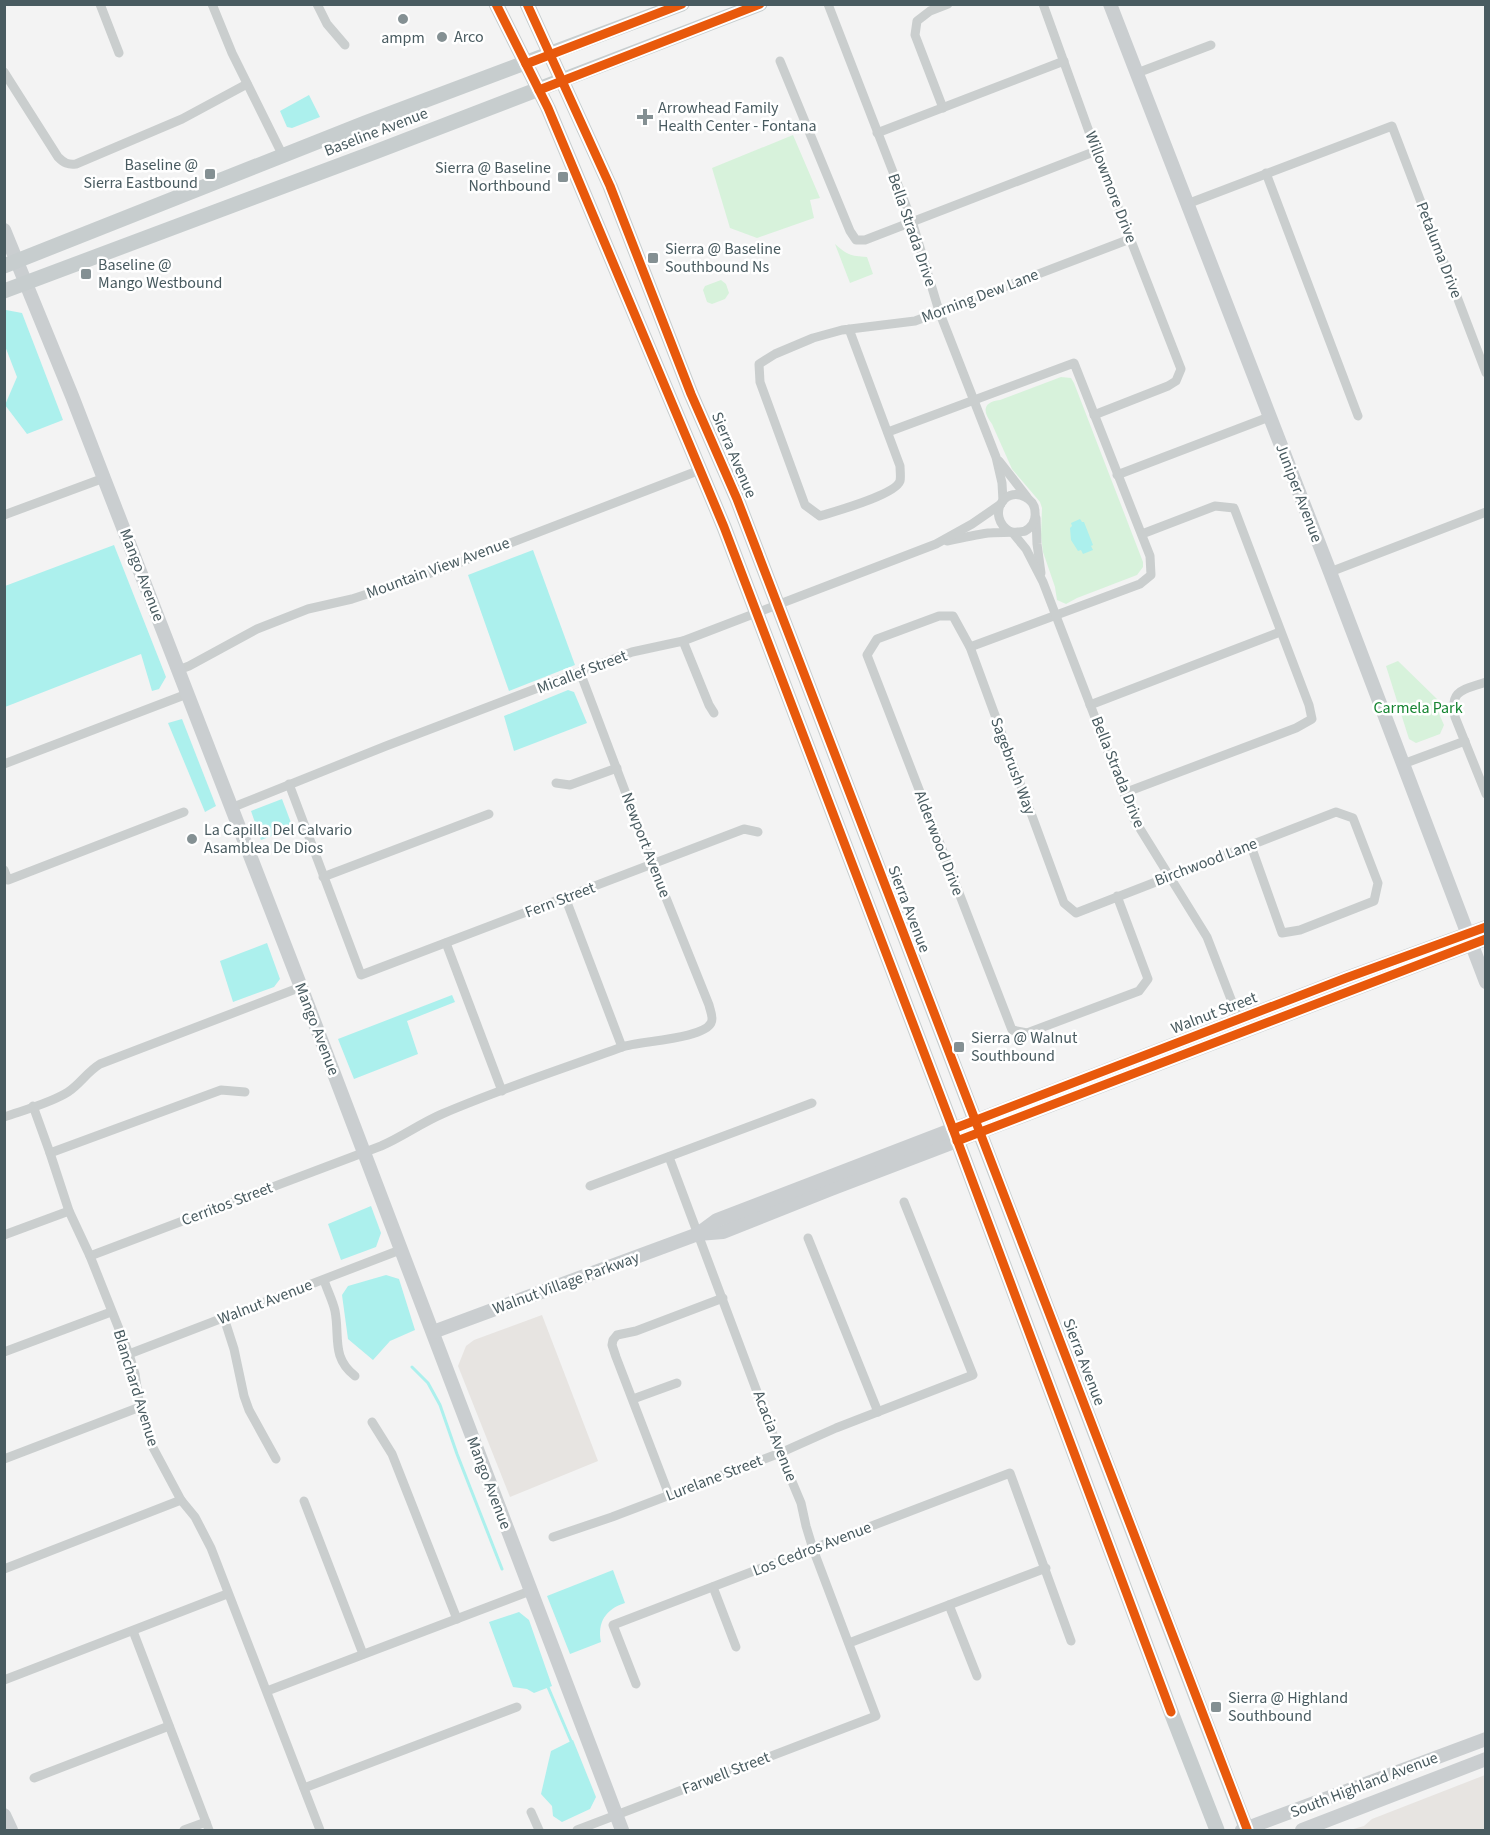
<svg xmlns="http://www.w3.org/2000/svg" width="1490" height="1835" font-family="'Source Sans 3',sans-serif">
<rect width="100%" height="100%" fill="#f3f3f3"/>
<!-- commercial -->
<g fill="#e7e4e1">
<polygon points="542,1315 598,1461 510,1497 458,1366 466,1346 474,1340"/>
<polygon points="1485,1775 1485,1830 1350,1830 1364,1826 1372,1819"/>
</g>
<!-- green -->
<g fill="#d7f2db">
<polygon points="793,135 820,198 810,200 814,218 757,238 730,228 712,168"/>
<path d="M835,244C847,255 851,256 867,257L873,274L850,283Z"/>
<polygon points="721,280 726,284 729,293 725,299 712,304 707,302 703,290 705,286"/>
<path d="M1061,377L1071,378L1074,383L1143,562V567L1137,575L1077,598L1066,604L1057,600L1055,587L1043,552L1041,536L1042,508L1040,502L1012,469L992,424C982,411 983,402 1000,400Z"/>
<polygon points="1398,661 1438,700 1437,709 1444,725 1440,734 1416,743 1409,739 1386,666"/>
</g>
<!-- water -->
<g fill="#acf0ed">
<polygon points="309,95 320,117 292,128 287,127 280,111"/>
<polygon points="6,310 22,313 63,420 27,434 5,405 17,377 5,346"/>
<polygon points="1080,519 1082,522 1084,522 1093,545 1091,546 1093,550 1083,554 1081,550 1078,551 1071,540 1070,528 1072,526 1071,523"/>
<polygon points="114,545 166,677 159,689 152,691 141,654 5,707 5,586"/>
<polygon points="533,550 575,665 509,691 468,575"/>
<polygon points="568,690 574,692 587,723 514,751 504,716"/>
<polygon points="182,719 216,806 205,812 168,723"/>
<polygon points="282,799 293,828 261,840 251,811"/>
<polygon points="267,943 280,979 274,987 233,1002 220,961"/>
<polygon points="452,995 455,1002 407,1021 418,1054 354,1079 338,1039"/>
<polygon points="371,1206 381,1233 376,1247 341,1260 328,1224"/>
<polygon points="386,1275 399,1279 415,1330 390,1341 373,1360 348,1339 342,1295 348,1286"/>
<path d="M613,1570L625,1603C606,1609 597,1622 601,1642L570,1654L547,1596Z"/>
<polygon points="519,1612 529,1620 552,1686 534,1693 527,1689 513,1687 489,1622"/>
<polygon points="573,1740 596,1797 590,1809 562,1822 553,1816 552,1806 541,1794 551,1751"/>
</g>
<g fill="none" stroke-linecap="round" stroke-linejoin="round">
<!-- stream -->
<g stroke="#acf0ed" stroke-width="3">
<polyline points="412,1367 428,1383 440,1405 457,1454 502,1569"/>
<polyline points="548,1687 571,1741"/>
</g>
<!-- street -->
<g stroke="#cacece" stroke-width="9">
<polyline points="100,4 119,53"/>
<polyline points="212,4 232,53 283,156"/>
<polyline points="317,4 327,24 345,45"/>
<polyline points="828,4 912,221 939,311 996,457 1002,483 1003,501"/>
<polyline points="1043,4 1096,151 1181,369 1176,381 1168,386 1094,415"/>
<polyline points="780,61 850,231 856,240 865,240 1096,151"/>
<path d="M4,72L58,157C64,163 68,165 76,164L182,119L247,84"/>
<polyline points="1137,73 1211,45"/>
<polyline points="943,108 915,35 917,21 930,11 948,4"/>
<polyline points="877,133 1064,61"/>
<polyline points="1266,173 1358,416"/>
<polyline points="1187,204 1392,126 1486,373"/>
<path d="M849,329L900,466C900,470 901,477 900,481C895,495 836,511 820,516L805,505L760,382L759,364L775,354L813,338L842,330L915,321L1130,239"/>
<polyline points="888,432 1074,363 1150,556 1151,575 1140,584 970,647"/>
<polyline points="999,461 1027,497"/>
<polyline points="1117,475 1269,417"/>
<polyline points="4,515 104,478"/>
<polyline points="1036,518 1037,544 1041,573"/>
<polyline points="1012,532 1026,549 1043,582 1134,819 1207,937 1239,1020"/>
<path d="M947,541C961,538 975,535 988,533C997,532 1020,533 1025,531C1032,527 1036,520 1035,512C1035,505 1031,500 1025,497C1003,486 987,516 1009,531"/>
<polyline points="1330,572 1486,512"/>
<polyline points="683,641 709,705 714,713"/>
<polyline points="178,670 189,666 257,629 308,609 352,599 440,570 700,470"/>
<path d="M1486,682C1464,690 1449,689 1455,717L1486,794"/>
<polyline points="1090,705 1280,632"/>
<polyline points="4,764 187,694"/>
<polyline points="1403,764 1465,741"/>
<polyline points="556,783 570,785 617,768"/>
<polyline points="289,784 361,975 744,829 758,832"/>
<polyline points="1124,793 1296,728 1312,719 1309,705 1234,508 1215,506 1142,534"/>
<polyline points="231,808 386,746 632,652 683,641 936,544 972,524 1001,504"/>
<polyline points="4,870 8,880 184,812"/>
<polyline points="323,877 489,814"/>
<polyline points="1117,896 1148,979 1139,991 1027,1033 1012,1030 867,655 877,639 939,616 953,616 970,647 1064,903 1076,913 1336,812 1353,818 1378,883 1374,901 1300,930 1282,933 1251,846"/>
<polyline points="565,897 622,1047"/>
<polyline points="446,943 502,1091"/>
<polyline points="33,1106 50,1153 69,1211 90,1256 129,1354 135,1374 140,1407 150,1442 181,1500 195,1517 211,1548 320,1830"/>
<path d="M4,1117C24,1110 51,1103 68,1092C80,1084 87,1072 100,1064L301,987"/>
<polyline points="50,1153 221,1090 245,1092"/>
<polyline points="590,1186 812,1103"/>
<polyline points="4,1235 69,1211"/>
<polyline points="808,1238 878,1412"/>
<path d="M90,1256L381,1146C402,1137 421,1123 442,1114C500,1089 562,1069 622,1047C639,1041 703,1039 711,1023C714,1018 710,1010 709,1005L656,873L580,672"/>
<path d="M324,1280C327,1290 333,1301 335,1311C340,1337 331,1357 355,1376"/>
<polyline points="224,1318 234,1349 244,1396 249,1410 276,1459"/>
<polyline points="4,1352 111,1312"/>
<polyline points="129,1354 400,1250"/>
<polyline points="633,1399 677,1383"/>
<polyline points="372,1422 392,1454 457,1619"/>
<polyline points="4,1459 140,1407"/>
<polyline points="669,1495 616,1357 612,1345 613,1340 617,1335 636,1331 723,1298"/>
<polyline points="304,1501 363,1654"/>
<polyline points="553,1537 612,1517 780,1453 836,1428 973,1375 904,1202"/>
<polyline points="4,1569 181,1500"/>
<polyline points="713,1587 736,1647"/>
<polyline points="949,1605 977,1676"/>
<polyline points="133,1631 209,1830"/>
<polyline points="849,1643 1046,1568"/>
<polyline points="4,1680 227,1594"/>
<polyline points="636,1684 613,1625 1010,1473 1071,1641"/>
<polyline points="267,1691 530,1591"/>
<polyline points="34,1778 169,1726"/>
<polyline points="304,1788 517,1707"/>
<polyline points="531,1812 539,1830"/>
<polyline points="184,1830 206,1822"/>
<polyline points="577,1830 876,1716 813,1549 806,1526 801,1503 780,1453 669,1157"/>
</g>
<!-- secondary -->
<g stroke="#caced0" stroke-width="14">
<polyline points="1110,4 1330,572 1486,982"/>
<polyline points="4,230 72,396 301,987 622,1830"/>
<polyline points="698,1234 723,1232 831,1189 1486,939"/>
<polyline points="433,1332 698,1234 717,1220 1346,978 1486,927"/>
<polyline points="4,1815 11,1830"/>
<polyline points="1242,1830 1486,1739"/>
<polyline points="1302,1830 1486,1759"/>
</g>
<!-- primary -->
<g stroke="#c7cdce" stroke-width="15">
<polyline points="496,4 548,108 724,527 953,1129 1171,1712 1217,1830"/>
<polyline points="527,4 610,186 691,394 737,499 1247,1830"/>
<polyline points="4,266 365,123 682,4"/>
<polyline points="4,291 375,152 760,4"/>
</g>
<defs>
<g id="cycleway">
<polyline points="496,4 548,108 724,527 953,1129 1171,1712"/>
<polyline points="527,4 610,186 691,394 737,499 1247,1829"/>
<polyline points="526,64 682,4"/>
<polyline points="539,90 760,4"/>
<polyline points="953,1129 1346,978 1486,927"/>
<polyline points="957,1141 1486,939"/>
</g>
</defs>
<!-- cycleway casing -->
<use href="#cycleway" stroke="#fff" stroke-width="13"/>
<!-- cycleway -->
<use href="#cycleway" stroke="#e8590c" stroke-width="9"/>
</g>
<!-- markers -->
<g fill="#849093" stroke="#fff" stroke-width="2">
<circle cx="403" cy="19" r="6"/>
<circle cx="442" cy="37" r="6"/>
<path d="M642 108h6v6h6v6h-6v6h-6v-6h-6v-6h6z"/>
<rect x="204" y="168" width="12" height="12" rx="3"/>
<rect x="557" y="171" width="12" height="12" rx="3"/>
<rect x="647" y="252" width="12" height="12" rx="3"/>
<rect x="80" y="268" width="12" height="12" rx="3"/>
<circle cx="192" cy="839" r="6"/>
<rect x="953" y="1041" width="12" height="12" rx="3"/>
<rect x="1210" y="1701" width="12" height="12" rx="3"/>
</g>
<g text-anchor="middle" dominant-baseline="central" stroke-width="5" stroke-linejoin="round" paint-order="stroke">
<!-- poi labels -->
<g font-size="16" fill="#495b60" stroke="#fff" text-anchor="start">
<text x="454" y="37">Arco</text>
<text x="403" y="38" text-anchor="middle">ampm</text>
<text x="658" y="108">Arrowhead Family<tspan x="658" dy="18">Health Center - Fontana</tspan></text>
<text x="198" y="165" text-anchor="end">Baseline @<tspan x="198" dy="18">Sierra Eastbound</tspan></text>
<text x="551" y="168" text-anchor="end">Sierra @ Baseline<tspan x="551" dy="18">Northbound</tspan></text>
<text x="665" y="249">Sierra @ Baseline<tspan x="665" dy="18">Southbound Ns</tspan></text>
<text x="98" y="265">Baseline @<tspan x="98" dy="18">Mango Westbound</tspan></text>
<text x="204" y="830">La Capilla Del Calvario<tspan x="204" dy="18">Asamblea De Dios</tspan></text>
<text x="971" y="1038">Sierra @ Walnut<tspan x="971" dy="18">Southbound</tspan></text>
<text x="1228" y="1698">Sierra @ Highland<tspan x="1228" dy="18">Southbound</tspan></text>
</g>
<!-- street labels -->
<g font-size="16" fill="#495b60" stroke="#fff">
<text transform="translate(376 132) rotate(-21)">Baseline Avenue</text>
<text transform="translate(1111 187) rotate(69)">Willowmore Drive</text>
<text transform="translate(912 230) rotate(71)">Bella Strada Drive</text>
<text transform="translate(1439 250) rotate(69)">Petaluma Drive</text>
<text transform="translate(980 296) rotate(-21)">Morning Dew Lane</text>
<text transform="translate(734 455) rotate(67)">Sierra Avenue</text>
<text transform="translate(1299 493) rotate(69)">Juniper Avenue</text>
<text transform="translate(438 568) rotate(-20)">Mountain View Avenue</text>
<text transform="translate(142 575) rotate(69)">Mango Avenue</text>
<text transform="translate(582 672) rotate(-21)">Micallef Street</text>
<text transform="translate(1013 766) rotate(70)">Sagebrush Way</text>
<text transform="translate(1118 772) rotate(68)">Bella Strada Drive</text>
<text transform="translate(939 843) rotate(69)">Alderwood Drive</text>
<text transform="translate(646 845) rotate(69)">Newport Avenue</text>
<text transform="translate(1206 862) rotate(-21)">Birchwood Lane</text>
<text transform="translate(560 900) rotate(-21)">Fern Street</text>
<text transform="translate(909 909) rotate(69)">Sierra Avenue</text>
<text transform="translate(1214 1013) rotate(-21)">Walnut Street</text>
<text transform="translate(317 1029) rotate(69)">Mango Avenue</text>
<text transform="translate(227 1204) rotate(-21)">Cerritos Street</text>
<text transform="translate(566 1283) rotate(-20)">Walnut Village Parkway</text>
<text transform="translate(265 1302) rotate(-21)">Walnut Avenue</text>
<text transform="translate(1084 1362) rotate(69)">Sierra Avenue</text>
<text transform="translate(136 1388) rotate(73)">Blanchard Avenue</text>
<text transform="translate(775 1436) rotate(69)">Acacia Avenue</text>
<text transform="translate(714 1478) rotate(-21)">Lurelane Street</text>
<text transform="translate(489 1483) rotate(69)">Mango Avenue</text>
<text transform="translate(812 1549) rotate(-21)">Los Cedros Avenue</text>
<text transform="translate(726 1773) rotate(-21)">Farwell Street</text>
<text transform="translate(1364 1785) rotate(-21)">South Highland Avenue</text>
</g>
<!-- park labels -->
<g font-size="16" fill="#158531" stroke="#fff">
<text x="1418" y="708">Carmela Park</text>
</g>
</g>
<!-- border -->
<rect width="1490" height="1835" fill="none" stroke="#495b60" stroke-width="12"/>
</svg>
